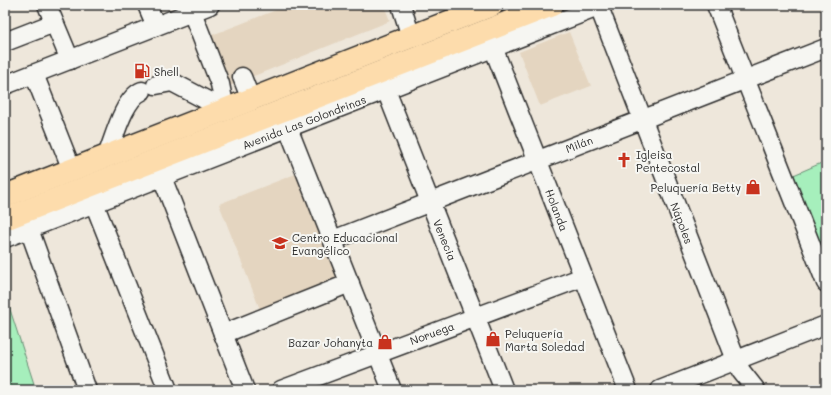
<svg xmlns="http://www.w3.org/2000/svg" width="831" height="395" font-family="Mali,sans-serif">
<rect width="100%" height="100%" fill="#eee7db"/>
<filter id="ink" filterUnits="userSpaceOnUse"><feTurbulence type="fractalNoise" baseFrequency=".025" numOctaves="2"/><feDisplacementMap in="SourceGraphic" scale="8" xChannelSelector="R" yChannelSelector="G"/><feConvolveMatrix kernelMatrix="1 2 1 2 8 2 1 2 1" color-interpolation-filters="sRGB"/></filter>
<g filter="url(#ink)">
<!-- built -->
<g fill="#e4d5c0">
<polygon points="289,5 384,5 390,21 227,87 207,37"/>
<polygon points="569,32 591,86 540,106 519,52"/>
<polygon points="298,173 340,281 261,312 219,204"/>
</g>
<!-- green -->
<g fill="#a6efbc" stroke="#688d74">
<polygon points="826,161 826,248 817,251 789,177"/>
<polygon points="5,294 36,390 5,390"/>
</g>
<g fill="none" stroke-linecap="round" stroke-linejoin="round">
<defs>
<g id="minor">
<polyline points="47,5 70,60"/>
<polyline points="147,5 156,26"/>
<polyline points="401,5 411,37"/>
<polyline points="716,5 826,283"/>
<polyline points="599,7 736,360 741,371 756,390"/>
<polyline points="192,12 220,84 225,110"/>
<polyline points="489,37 628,390"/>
<polyline points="5,42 54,23"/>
<polyline points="34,74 72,170"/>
<polyline points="242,77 251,100"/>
<polyline points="5,85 210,5"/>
<polyline points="156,85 172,82 225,110"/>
<polyline points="386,90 504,390"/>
<polyline points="288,128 392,390"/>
<path d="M107,156C114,138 124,98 142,91"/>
<polyline points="162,177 245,390"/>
<polyline points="94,203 168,390"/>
<polyline points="29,229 87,390"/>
<polyline points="5,238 603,5"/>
<polyline points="333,240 826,48"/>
<polyline points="223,334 350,283"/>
<polyline points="281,390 583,277"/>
<polyline points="660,390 826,325"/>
</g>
<g id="major">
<polyline points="5,196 492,5"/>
<polyline points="5,219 552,5"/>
</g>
</defs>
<!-- minor casing -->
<use href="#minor" stroke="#2b2b2b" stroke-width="21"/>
<!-- major casing -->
<use href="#major" stroke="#2b2b2b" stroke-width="25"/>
<!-- minor -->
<use href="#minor" stroke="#f6f6f2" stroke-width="18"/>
<!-- major -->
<use href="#major" stroke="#fddcac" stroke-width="22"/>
</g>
</g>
<!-- icons -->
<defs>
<symbol id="fuel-bare" viewBox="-9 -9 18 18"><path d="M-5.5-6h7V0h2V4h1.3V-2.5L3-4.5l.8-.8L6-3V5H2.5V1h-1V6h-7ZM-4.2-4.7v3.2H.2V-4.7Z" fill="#c8321e" stroke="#f6f6f2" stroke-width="2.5" paint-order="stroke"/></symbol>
<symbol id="church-bare" viewBox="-9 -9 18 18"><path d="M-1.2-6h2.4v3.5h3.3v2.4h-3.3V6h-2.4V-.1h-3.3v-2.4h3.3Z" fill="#c8321e" stroke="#f6f6f2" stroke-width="2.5" paint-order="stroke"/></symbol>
<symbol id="shop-bare" viewBox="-9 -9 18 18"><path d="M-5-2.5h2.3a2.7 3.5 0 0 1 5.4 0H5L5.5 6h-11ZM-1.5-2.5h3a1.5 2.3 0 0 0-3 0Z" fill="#c8321e" stroke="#f6f6f2" stroke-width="2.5" paint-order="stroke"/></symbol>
<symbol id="school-bare" viewBox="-9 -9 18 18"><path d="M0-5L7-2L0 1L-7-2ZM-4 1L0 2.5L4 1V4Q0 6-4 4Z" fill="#c8321e" stroke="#f6f6f2" stroke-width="2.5" paint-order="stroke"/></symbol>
</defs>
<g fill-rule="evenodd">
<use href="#fuel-bare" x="131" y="60" width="22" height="22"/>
<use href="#church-bare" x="613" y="149" width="22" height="22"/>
<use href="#shop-bare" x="742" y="176" width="22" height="22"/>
<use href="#school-bare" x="269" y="232" width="22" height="22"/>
<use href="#shop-bare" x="482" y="328" width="22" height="22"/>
<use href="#shop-bare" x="374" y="331" width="22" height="22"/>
</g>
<g text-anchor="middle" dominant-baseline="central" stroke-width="4" stroke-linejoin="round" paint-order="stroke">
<!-- poi labels -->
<g font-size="11" fill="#2b2b2b" stroke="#f6f6f2" text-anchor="start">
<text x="154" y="71">Shell</text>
<text x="636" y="154">Igleisa<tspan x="636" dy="13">Pentecostal</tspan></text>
<text x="741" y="187" text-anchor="end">Peluquería Betty</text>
<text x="292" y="237">Centro Educacional<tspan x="292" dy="13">Evangélico</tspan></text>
<text x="505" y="333">Peluquería<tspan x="505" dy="13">Marta Soledad</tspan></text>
<text x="373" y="342" text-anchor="end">Bazar Johanyta</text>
</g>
<!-- street labels -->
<g font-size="11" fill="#2b2b2b" stroke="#f6f6f2">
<text transform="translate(304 122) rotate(-21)">Avenida Las Golondrinas</text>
<text transform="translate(579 144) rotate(-21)">Milán</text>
<text transform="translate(557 210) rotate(69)">Holanda</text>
<text transform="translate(682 223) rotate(69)">Nápoles</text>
<text transform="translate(445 240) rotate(68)">Venecia</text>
<text transform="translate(432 333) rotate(-20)">Noruega</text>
</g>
</g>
<!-- margin -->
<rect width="831" height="395" fill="none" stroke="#f6f6f2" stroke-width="20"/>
<rect x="10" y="10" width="811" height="375" fill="none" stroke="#2b2b2b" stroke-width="1.5" filter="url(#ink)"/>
</svg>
